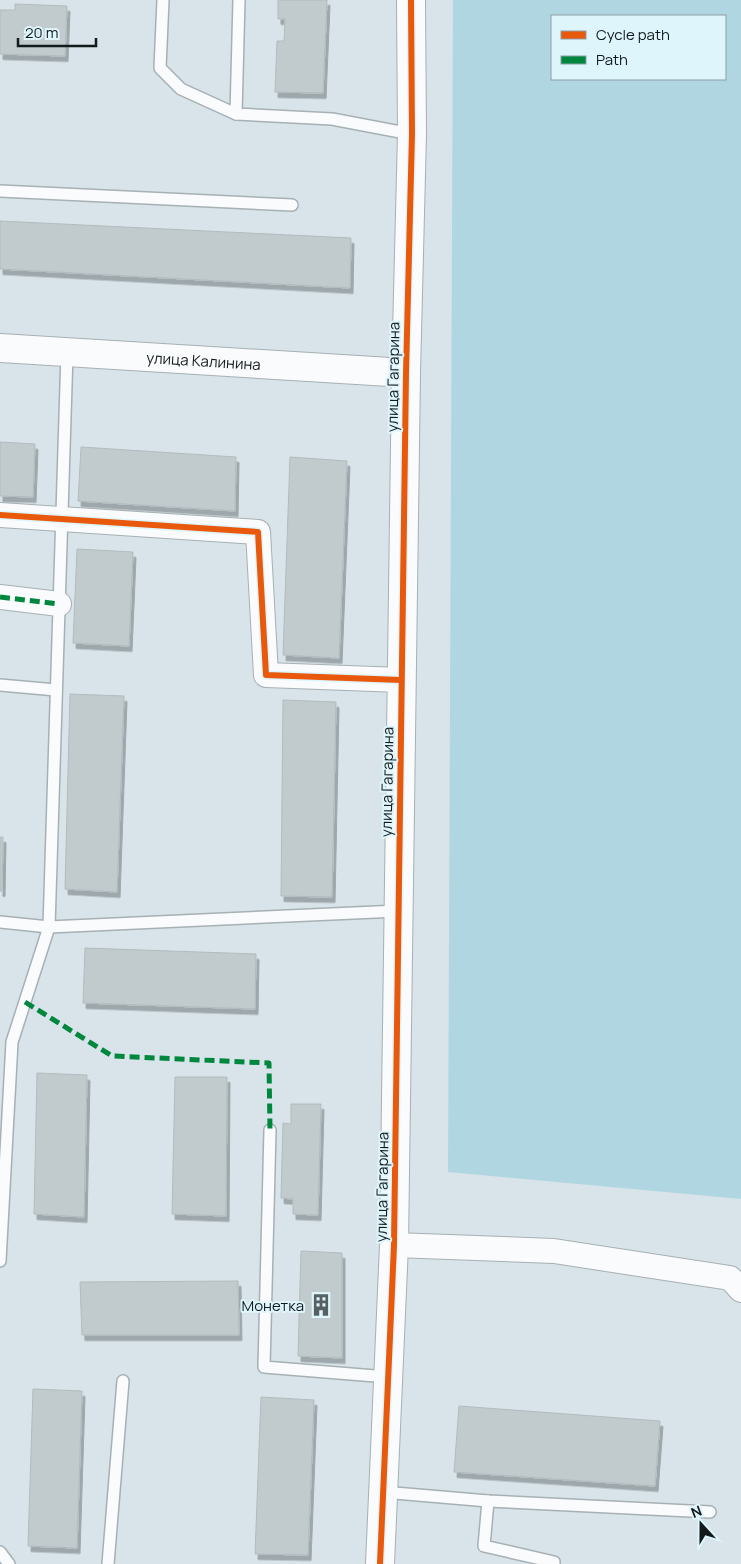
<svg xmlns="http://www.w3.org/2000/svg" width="741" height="1564" font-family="Manrope,sans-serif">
<defs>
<filter id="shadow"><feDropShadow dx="3" dy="5.5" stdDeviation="0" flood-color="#0004"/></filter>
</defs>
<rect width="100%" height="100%" fill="#d8e4e9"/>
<!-- green -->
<path fill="#b0d6e2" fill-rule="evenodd" d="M453,0H741V1199L448,1172ZM552,16H725V79H552Z"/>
<!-- building -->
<g fill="#c1cacd" stroke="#b2bbbe" filter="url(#shadow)">
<polygon points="278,0 327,0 323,93 275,92 277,41 284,41 285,19 278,19"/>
<polygon points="15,4 67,6 65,56 0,54 0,10 15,10"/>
<polygon points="0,221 351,238 350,288 0,269"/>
<polygon points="0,442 35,444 33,497 0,496"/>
<polygon points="81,447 236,457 235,511 78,501"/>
<polygon points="290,457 347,461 339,658 283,655"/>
<polygon points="77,549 133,552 129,646 73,643"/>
<polygon points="70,694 124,696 117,892 65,889"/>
<polygon points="283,700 336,702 332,897 281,896"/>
<polygon points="0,837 3,837 2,891 0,891"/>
<polygon points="85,948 256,954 255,1009 83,1003"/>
<polygon points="37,1073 87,1075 84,1217 34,1214"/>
<polygon points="175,1077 227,1077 226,1216 172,1214"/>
<polygon points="291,1104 321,1104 318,1215 293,1214 293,1199 281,1198 283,1123 291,1124"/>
<polygon points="301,1251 342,1253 342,1358 298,1356"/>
<polygon points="238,1281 239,1335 82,1335 80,1282"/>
<polygon points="33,1389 82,1391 77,1548 28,1546"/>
<polygon points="261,1397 314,1400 308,1555 255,1554"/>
<polygon points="459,1406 660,1421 655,1486 454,1472"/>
</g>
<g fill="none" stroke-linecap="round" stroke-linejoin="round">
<defs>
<g id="lane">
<polyline points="163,0 160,68 181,89 236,114"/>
<polyline points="239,0 236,114 332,119 411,134"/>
<polyline points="0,191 292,205"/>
<polyline points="0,685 56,690"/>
<polyline points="0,922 49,927 398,911"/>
<polyline points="270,1130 264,1367 388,1377"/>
<polyline points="0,1261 12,1042 49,927 67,353"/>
<polyline points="383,1492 488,1501 710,1512"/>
<polyline points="488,1501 484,1546 554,1562 554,1564"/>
<polyline points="0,1552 9,1564"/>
<polyline points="108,1564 123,1381"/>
</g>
<g id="street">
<polyline points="0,515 258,532 266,675 401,680"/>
<polyline points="0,597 59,604"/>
<polyline points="394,1245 554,1251 730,1278 741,1290"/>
</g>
<g id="secondary">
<path id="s1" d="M0,348L406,373"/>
<polyline points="380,1564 394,1245 406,373 412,134 411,0"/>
</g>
</defs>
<!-- lane casing -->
<use href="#lane" stroke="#a7b0b4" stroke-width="14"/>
<!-- street casing -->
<use href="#street" stroke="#a7b0b4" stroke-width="26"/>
<!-- secondary casing -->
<use href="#secondary" stroke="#a7b0b4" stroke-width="30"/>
<!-- lane -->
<use href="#lane" stroke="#f9fbfc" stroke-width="11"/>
<!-- street -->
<use href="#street" stroke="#f9fbfc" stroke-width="24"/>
<!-- secondary -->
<use href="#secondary" stroke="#f9fbfc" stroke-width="28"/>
<!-- quiet -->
<g stroke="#00873e" stroke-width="5" stroke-dasharray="10 5" stroke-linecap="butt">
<polyline points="0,597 59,604"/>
<polyline points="25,1002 112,1056 269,1063 270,1130"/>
</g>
<defs>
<g id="cycleway">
<polyline points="0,515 258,532 266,675 401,680"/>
<polyline points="380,1564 394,1245 406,373 412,134 411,0"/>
</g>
</defs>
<!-- cycleway casing -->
<use href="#cycleway" stroke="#dff5fc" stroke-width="9"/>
<!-- cycleway -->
<use href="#cycleway" stroke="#e8590c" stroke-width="6"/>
</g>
<!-- icons -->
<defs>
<symbol id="building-bare" viewBox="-9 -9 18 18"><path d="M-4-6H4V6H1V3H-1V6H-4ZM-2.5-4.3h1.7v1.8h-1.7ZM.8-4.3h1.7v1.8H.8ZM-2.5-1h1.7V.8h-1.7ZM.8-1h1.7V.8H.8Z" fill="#576164" stroke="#dff5fc" stroke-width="2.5" paint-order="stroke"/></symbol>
</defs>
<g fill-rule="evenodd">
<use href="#building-bare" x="305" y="1289" width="32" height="32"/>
</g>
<g text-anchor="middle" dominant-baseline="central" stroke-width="4" stroke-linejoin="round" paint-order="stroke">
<!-- street labels -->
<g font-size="15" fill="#121a1c" stroke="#dff5fc">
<text stroke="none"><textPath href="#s1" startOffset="204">улица Калинина</textPath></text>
<text transform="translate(393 377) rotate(-89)">улица Гагарина</text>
<text transform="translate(387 782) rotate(-89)">улица Гагарина</text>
<text transform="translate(382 1187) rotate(-89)">улица Гагарина</text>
</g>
<!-- poi labels -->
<g font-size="15" fill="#121a1c" stroke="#dff5fc" text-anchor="end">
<text x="304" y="1305">Монетка</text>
</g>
</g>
<!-- legend -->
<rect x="551" y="15" width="175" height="65" fill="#dff5fc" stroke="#8d9da2"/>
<rect x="561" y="31" width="25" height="8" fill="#e8590c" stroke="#8d9da2"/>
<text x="596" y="40" font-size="15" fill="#121a1c">Cycle path</text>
<rect x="561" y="56" width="25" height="8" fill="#00873e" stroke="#8d9da2"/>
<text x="596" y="65" font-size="15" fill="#121a1c">Path</text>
<!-- north arrow -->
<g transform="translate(701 1524) rotate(339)" stroke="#dff5fc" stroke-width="4" paint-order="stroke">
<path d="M0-4L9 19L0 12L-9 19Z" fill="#121a1c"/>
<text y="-8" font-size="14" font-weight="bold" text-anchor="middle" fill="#121a1c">N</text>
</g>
<!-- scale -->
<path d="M18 38v8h78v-8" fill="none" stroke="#121a1c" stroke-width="2.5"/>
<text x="25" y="38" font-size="15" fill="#121a1c" stroke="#dff5fc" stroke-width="4" paint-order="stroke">20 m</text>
</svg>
